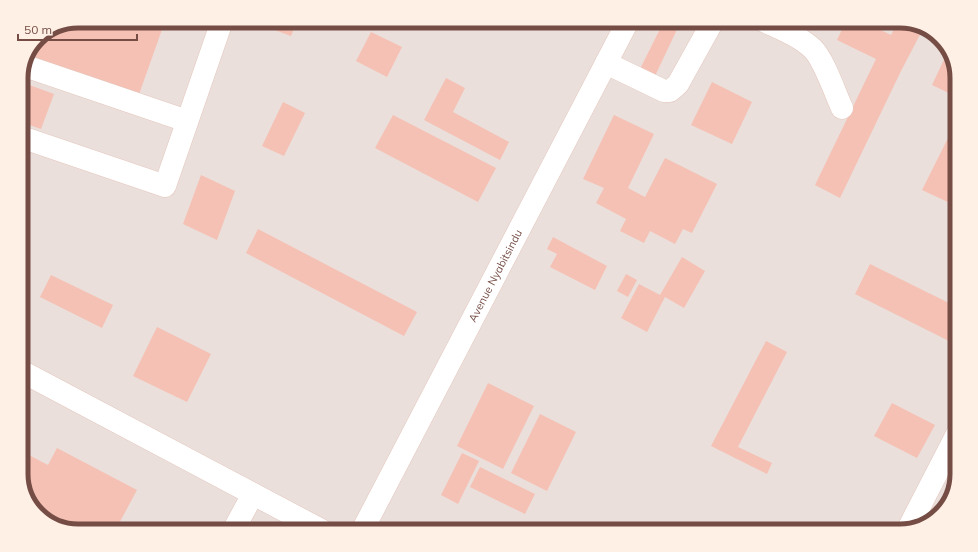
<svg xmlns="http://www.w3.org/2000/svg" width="978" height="552" font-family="Mulish,sans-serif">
<rect width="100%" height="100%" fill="#feebde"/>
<!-- industrial -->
<polygon fill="#ebdfdb" points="78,21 900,21 928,28 949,49 957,74 957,475 950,502 929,523 901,531 78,531 49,524 29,503 21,478 21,74 38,37"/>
<!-- building -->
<g fill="#f5c1b4">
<polygon points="78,21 165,21 137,100 27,60 38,37"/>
<polygon points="262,21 297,21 291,36 261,25"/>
<polygon points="664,21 681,21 655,76 640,69"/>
<polygon points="846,21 862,21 891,35 898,21 924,27 901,71 840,198 815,185 876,59 837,40"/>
<polygon points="371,32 402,47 387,77 356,61"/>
<polygon points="949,49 957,74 957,97 932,85"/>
<polygon points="446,78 465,88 453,112 509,142 500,160 424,120"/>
<polygon points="21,82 54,94 41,129 21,122"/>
<polygon points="712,82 752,102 732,144 691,125"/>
<polygon points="283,102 305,113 284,156 262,146"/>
<polygon points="393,115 496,168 478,202 375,148"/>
<polygon points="614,115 654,134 628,188 645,197 665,158 717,184 692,233 683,229 675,244 650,231 644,243 620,231 626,219 596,203 604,188 583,179"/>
<polygon points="955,124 957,125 957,194 952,204 922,190"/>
<polygon points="201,175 235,191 217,240 183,224"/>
<polygon points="258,229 417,312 404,336 246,253"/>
<polygon points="553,237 607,266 595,290 550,267 557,254 547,249"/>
<polygon points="682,257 705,271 684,308 665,297 647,332 621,318 639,284 660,295"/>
<polygon points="870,264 953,305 957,298 957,339 955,344 855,294"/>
<polygon points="626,274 637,280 628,297 617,291"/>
<polygon points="51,275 113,305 102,328 40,297"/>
<polygon points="157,327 211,354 187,402 133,376"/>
<polygon points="766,341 787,352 738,447 772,463 767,474 711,446"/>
<polygon points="488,383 534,406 503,469 457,446"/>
<polygon points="892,403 935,425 917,458 874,436"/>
<polygon points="540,414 576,432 547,491 511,473"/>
<polygon points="57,448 137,490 115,531 78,531 50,524 29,503 21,478 21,451 48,465"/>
<polygon points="462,453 479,461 458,504 441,495"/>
<polygon points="480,467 535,494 525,514 470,487"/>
</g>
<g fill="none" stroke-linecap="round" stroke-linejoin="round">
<defs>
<g id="minor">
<path d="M764,21C781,29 799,36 813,49C824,60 835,93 842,108"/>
<polyline points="606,63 664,91 670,91 678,84 713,21"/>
<polyline points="25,66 187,121"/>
<polyline points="21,137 165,186 222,21"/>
<polyline points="21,371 323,531"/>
<polyline points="908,529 957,434"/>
<polyline points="233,531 253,494"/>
<path id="s1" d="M362,531L628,21"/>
</g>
</defs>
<!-- minor casing -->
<use href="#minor" stroke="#e4c7bd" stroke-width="23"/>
<!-- minor -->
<use href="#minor" stroke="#fff" stroke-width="22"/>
</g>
<g text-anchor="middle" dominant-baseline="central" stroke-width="3.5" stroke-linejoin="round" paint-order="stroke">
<!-- street labels -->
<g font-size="11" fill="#754d45" stroke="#fff0e6">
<text stroke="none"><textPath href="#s1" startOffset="288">Avenue Nyabitsindu</textPath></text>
</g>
</g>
<!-- crop -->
<path d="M0 0H978V552H0ZM78 28H900A50 50 0 0 1 950 78V474A50 50 0 0 1 900 524H78A50 50 0 0 1 28 474V78A50 50 0 0 1 78 28Z" fill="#fff0e6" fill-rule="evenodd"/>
<path fill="none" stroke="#754d45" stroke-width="5" d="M78 28H900A50 50 0 0 1 950 78V474A50 50 0 0 1 900 524H78A50 50 0 0 1 28 474V78A50 50 0 0 1 78 28Z"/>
<!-- scale -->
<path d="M18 34v6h119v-6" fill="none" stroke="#754d45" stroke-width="2"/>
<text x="24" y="34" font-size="12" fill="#754d45" stroke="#fff0e6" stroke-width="3" paint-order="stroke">50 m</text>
</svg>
